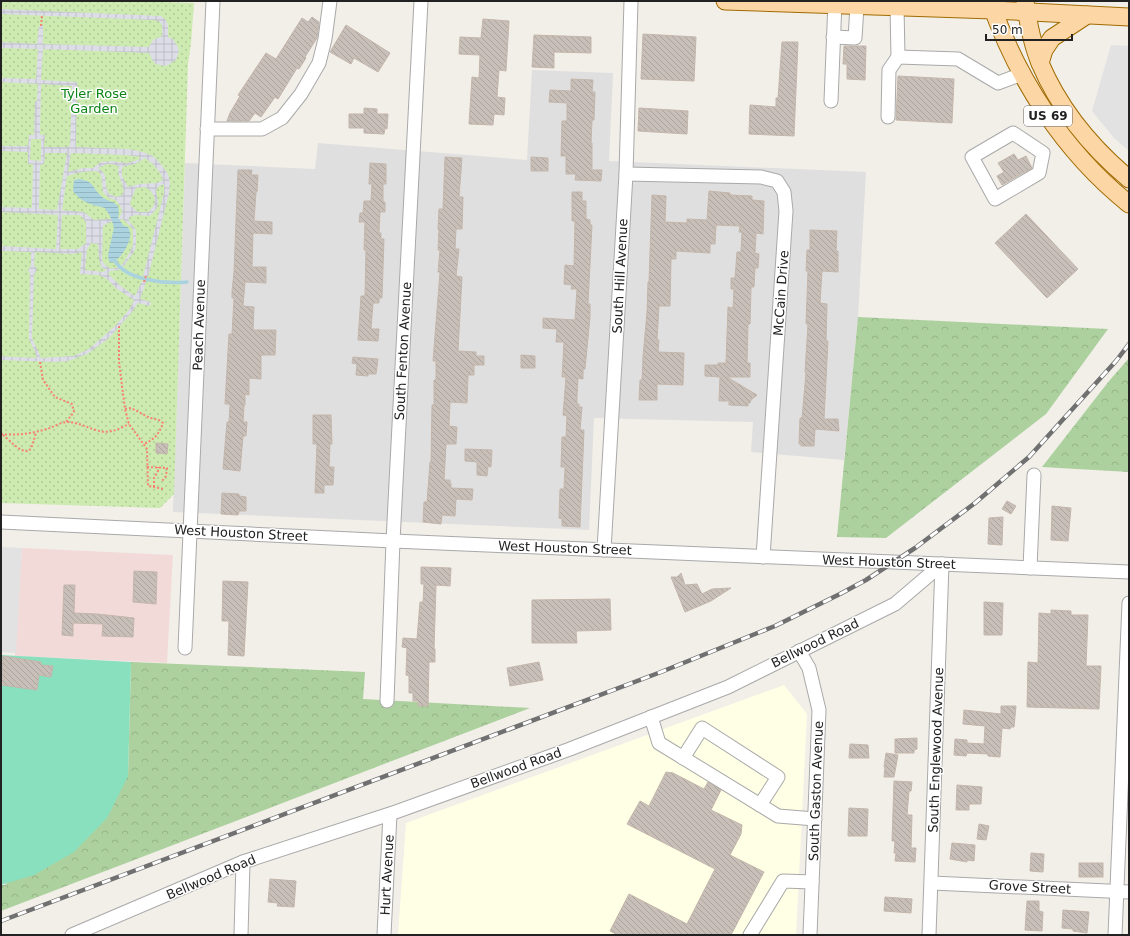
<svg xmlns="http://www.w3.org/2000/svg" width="1130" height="936" font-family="'DejaVu Sans',sans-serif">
<defs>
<pattern id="grass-dots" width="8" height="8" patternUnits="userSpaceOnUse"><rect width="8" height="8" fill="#cdebb0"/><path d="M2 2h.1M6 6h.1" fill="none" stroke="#b0c997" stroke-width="1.8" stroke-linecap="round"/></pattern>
<pattern id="forest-crowns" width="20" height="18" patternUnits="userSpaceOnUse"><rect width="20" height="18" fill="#add19e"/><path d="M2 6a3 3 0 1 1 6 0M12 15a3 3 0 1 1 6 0" fill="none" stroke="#95b388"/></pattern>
<pattern id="plaza-grid" width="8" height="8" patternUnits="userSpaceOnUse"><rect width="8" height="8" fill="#dddde8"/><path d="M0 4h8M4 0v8" fill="none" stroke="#bdbdc7"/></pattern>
<pattern id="water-rules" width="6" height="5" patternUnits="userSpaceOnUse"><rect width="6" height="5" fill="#aad3df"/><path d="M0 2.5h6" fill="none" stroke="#92b5bf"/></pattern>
<pattern id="building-back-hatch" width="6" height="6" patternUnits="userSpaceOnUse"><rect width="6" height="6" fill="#c7bfb8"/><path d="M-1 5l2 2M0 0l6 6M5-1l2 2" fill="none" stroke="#aba49e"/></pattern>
</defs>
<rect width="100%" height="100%" fill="#f2efe9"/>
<!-- residential -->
<polygon fill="#e0dfdf" points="532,70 613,73 609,161 866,172 858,317 844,460 751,452 753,422 594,418 589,530 173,512 185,163 315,169 318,143 527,160"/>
<!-- commercial -->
<polygon fill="#f2dad9" points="22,548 173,555 167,663 15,656"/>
<!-- education -->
<polygon fill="#ffffe5" points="784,685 807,714 796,935 398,935 406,823"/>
<!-- grass -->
<polygon fill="url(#grass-dots)" points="1,1 134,1 194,3 191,43 188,64 174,494 160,508 1,503"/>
<!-- forest -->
<g fill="url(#forest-crowns)">
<polygon points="858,317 1108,329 1046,414 886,538 837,537"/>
<polygon points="1129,358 1129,472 1042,467 1109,381"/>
<polygon points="131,662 365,672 363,699 530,708 1,911 1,885 5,885 128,776"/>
</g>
<!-- pitch -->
<polygon fill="#88e0be" points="1,655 131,662 128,776 107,818 74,852 34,875 1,885"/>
<!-- parking -->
<g fill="#e2e2e2">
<polygon points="1111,45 1129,46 1129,151 1114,138 1092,111"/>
<polygon points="1,547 22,548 16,653 1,652"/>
</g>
<!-- plaza -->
<path fill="url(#plaza-grid)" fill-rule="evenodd" d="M1,9L161,16L166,20L168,26V37L173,39L178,47L179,51L176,60L168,65L164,66L156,64L153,61L149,53L43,49L41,80L77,82L76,147L128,149L143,152L153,156L160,163L168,174L170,183L169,193L148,277L143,276L164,193V184L159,186L156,190L158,203L157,208L152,214L149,216L136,215L129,217V221L135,228L136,232V244L135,250L124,266L119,270L110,271L108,274L122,287L135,296L142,281L146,282L140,299L151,302L150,306L138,303L132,312L108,339L87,354L68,361L56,362L1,360V356L10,357L37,358L35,352L29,339L30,274L28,270L31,266V252L1,251V246L56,249L58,215L1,212V207L32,208L33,164H28V152L1,151V146H28L29,135H34L35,101H37L38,84L1,82V78L36,79L38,49L1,48V42L37,44L39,26H43V44L149,47L153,40L162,36V25L159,21L153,20L1,14ZM41,84L72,86L70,145L68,147H44L45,135H40ZM31,139H41V161L30,160ZM45,153H67L57,210L39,209L40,165L44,164ZM71,153L127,155L141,157L138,160L127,163L112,161L101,162L93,168H83L68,172ZM145,158L153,164L161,174L163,180L157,183L139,184L128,187L122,176V168L124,166L135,164ZM107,164H111L119,166L118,172L124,191L122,195L116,197L108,193L106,184L105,175L103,172L98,168ZM95,171L99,172L101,175L103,192L109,198L116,200L121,207L122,212L119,218L94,220L84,212L62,210L67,176L81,172ZM145,187L150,190L154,196L155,202L153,207L148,212H138L132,207L130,204L131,200L136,188ZM62,215H79L82,217L86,222V243L78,249H60ZM123,219L133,229V245L130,252L122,265L117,268L111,269L104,264L102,260L103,226L110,222ZM91,243L98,244L99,259L101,267L106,270L104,272L85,270L87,250ZM35,252L73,254L82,252L80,274L99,275L107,279L117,289L134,300L129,310L115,326L89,349L74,356L41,358L32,338L34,274L36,272L37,269L34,265Z"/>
<!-- water -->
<path fill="url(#water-rules)" d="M79,179C95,182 91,186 101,196C109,204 122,199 118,218L124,226L128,227C129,230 131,233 130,236C129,246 121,258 112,263L109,261L108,255L114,227L110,216L105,208C91,204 83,204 73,191L74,180Z"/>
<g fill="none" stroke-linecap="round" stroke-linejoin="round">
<!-- stream -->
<path stroke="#aad3df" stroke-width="3.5" d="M115,261C127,281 167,284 187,282"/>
</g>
<!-- building -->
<g fill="url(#building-back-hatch)" stroke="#c4b6ab">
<polygon points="312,17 319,22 317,38 305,57 306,58 299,69 297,68 278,99 275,97 261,117 255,113 249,121 227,121 230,113 240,96 238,95 266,53 276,59 302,18 308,22"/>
<polygon points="483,19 509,21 506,71 499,70 497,97 505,98 504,115 494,114 493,125 469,124 472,77 479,78 480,55 459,54 460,37 481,38"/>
<polygon points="346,25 390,53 378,72 354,58 351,64 330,52"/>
<polygon points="643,34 696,37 694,81 641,79"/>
<polygon points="534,35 591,37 591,53 554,52 554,68 532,67"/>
<polygon points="782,42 798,42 794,136 749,134 750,105 776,107 776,98 778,98"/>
<polygon points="844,46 866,46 865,80 847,79 847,64 843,64"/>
<polygon points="898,76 954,79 952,123 896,120"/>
<polygon points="571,79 593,80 592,92 595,92 594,120 592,120 591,143 592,143 592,170 602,170 601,181 575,180 576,174 566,174 566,156 561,156 562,121 567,121 567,103 549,102 550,90 571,91"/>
<polygon points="364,108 377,109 377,114 388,114 387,129 385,128 384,134 364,133 364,128 349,128 349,114 364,114"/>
<polygon points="639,108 688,111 687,134 638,131"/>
<polygon points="1014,154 1018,160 1026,156 1032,168 1002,185 997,176 1004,172 998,163"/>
<polygon points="445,157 462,158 459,197 463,197 462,229 456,229 455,249 459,249 456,276 462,277 458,351 476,352 476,356 484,356 484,365 474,365 474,375 468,375 467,403 450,402 449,426 457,427 456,444 446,444 444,480 450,480 450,483 451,483 451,488 473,489 472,500 456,499 455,516 442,515 441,524 423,522 424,502 427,502 430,462 431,462 432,405 434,405 434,380 436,380 436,361 433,361 440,272 438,272 440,250 438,250 439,229 438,229 439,209 443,209"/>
<polygon points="531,157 548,158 548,171 531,171"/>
<polygon points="370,163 386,164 386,184 383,184 383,202 385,202 385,212 380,212 379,233 381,233 381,239 384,239 382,298 379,298 379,303 373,303 371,329 379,329 378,341 358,340 361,296 365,296 366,250 364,250 365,222 359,222 360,213 363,213 364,201 371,201 372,184 369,184"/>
<polygon points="238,170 252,170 251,175 258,175 257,192 256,192 254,221 272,222 272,234 253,233 252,267 266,267 266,283 245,282 243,306 254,307 253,330 276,330 275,355 261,355 261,379 249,378 249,395 245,394 245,405 244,405 243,422 247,422 246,436 243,436 240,471 223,469 227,422 229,422 230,404 225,404 229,334 232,334 234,298 232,298 232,291 234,272"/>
<polygon points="709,191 730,193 730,195 752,196 752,200 764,201 763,234 756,233 755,253 759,254 758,268 755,268 754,287 751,287 750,324 748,324 747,363 750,363 750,377 727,377 757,395 751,400 750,403 748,403 748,406 729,405 729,401 719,401 720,377 705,376 705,365 718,365 718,363 726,363 728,307 733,308 734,289 731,289 731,278 735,278 737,252 741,252 742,232 739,232 740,226 716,225 715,244 710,244 710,253 676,251 676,259 671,259 670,306 659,306 657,340 659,340 658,352 684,353 683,385 657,384 657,400 639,400 640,380 642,380 643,357 647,312 648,282 649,282 652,195 666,196 665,222 687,223 687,219 707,220"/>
<polygon points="572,192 582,192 582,201 586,201 586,219 590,220 590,225 592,225 588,304 590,304 590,317 585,369 583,369 583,379 578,378 577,396 577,404 579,404 579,407 582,407 580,430 584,430 580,527 562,526 562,519 559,518 560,489 564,489 565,467 561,467 562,437 566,437 567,416 563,415 566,377 562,377 564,342 556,342 557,329 543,328 543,318 575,320 577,289 571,289 572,285 564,284 565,265 574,266 575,221 572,221"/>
<polygon points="1026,214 1078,269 1047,298 995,243"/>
<polygon points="810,230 837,231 836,251 838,251 838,272 822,271 820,303 827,304 826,341 828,341 824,419 838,419 839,431 815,429 814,446 801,446 801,444 799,444 800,418 802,418 806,373 805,372 808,324 806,324 808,271 806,271 807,250 810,250"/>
<polygon points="521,355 535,356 535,368 521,368"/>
<polygon points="353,357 378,359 376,374 368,374 368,376 356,375 357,364 352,363"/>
<polygon points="313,415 331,415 332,444 330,444 329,467 334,467 333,485 324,485 324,493 315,493 317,444 313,444"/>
<polygon points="156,443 168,444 167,454 156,453"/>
<polygon points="465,449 492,450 491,467 488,466 487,476 477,475 477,462 465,461"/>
<polygon points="222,493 239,494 239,496 246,497 246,511 239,511 238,515 221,514"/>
<polygon points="1007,501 1016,506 1011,514 1002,509"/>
<polygon points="1052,506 1071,508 1068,541 1051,540"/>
<polygon points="1003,517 1002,545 988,544 989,518"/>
<polygon points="421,567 451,568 450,586 436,585 434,649 435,649 435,662 429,662 428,706 418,706 418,701 413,701 413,693 409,693 409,676 406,675 407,648 402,647 403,638 417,639 420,602 423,602 424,584 421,584"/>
<polygon points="134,571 157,572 156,604 133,602"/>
<polygon points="681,573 685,585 697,584 702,594 712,589 731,588 711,601 685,612 671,577 677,577"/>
<polygon points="223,581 248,582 244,656 228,655 229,621 222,621"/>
<polygon points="64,585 75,585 74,613 97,614 134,618 133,637 102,636 103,624 73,623 73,636 62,635"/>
<polygon points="610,599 611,630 576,631 577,643 532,643 532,600"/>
<polygon points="984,602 1003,603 1002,635 984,635"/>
<polygon points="1051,610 1071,611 1071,615 1088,615 1086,666 1101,666 1099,709 1027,707 1028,662 1038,663 1039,613 1051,614"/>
<polygon points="3,656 41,662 41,665 53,666 51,677 39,675 37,690 1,685"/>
<polygon points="539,662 543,680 510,686 507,668"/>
<polygon points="1001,706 1016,706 1014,727 1011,727 1010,729 1002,728 1000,757 988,756 988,754 967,753 966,756 954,755 955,739 967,740 967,743 984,744 985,726 963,724 964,710 1001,714"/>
<polygon points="917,738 917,749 914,750 914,753 895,753 895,739"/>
<polygon points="850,744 868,745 869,758 849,758"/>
<polygon points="886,753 898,755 894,777 884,777 885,767 884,767"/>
<polygon points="666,772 673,773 704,789 708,782 721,790 711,810 742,825 741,834 730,855 764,872 731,935 618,935 610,931 629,894 687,924 715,869 627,824 640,801 649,806"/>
<polygon points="894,781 912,782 911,791 909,791 907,815 912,815 911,848 916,848 915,862 895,861 896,853 894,853 895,841 892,841"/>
<polygon points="957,785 982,787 981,804 969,804 969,810 956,810"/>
<polygon points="849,808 868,809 867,836 848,836"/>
<polygon points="979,824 989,826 986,840 977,839"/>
<polygon points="952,843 975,845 974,861 967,860 967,862 950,859"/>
<polygon points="1031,853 1044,854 1043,872 1030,871"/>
<rect x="1079" y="863" width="24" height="14"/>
<polygon points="270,879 296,881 294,907 277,906 278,903 268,902"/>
<polygon points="885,897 912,899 911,913 884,911"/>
<polygon points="1027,901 1039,901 1039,911 1043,912 1042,931 1025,930"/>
<polygon points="1063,910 1089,912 1087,933 1073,931 1073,929 1062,928"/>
</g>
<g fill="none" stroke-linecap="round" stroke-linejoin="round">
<defs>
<g id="minor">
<polyline points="897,7 898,57 958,59 998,83 1022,74"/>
<polyline points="833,37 855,38 857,6"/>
<polyline points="831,101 835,1"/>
<polyline points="888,117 889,70 898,57"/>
<polyline points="207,129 262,129 282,118 301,94 319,63 325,39 330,1"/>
<polygon points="1013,133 1043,153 1039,173 995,199 972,157"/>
<polyline points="626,174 761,177 777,181 784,192 786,211 763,557"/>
<polyline points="1,522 393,541 1129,572"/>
<polyline points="604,550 626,174 631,1"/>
<polyline points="1030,568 1034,475"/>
<polyline points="185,648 213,1"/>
<polyline points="799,651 809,668 819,710 810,935"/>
<polyline points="387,701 393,541 421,1"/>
<polyline points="651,717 659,743 778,816 815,819"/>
<polyline points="683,758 702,728 778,777 760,805"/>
<polyline points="932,883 1129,892"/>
<polyline points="72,935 243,862 390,814 570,749 728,687 895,604 942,564"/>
<polyline points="241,935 243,862"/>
<polyline points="384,935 390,814"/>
<polyline points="750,935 783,881 812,882"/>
<polyline points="929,935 942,564"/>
<polyline points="1115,935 1129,603"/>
</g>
<g id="major">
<polyline points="725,1 993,10 1129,17"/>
<path d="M990,1C1017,79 1064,152 1129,204"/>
<path d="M1025,1C1028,22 1032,44 1040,63C1059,108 1092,148 1129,179"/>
<polyline points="1040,63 1044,50 1052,38 1087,15"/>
</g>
</defs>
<!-- minor casing -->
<use href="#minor" stroke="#a9a9a9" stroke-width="15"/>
<!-- major casing -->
<use href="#major" stroke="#a06b00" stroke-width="19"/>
<!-- path -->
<g stroke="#fa8072" stroke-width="2" stroke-dasharray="2 2" stroke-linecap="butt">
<polyline points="41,26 42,15"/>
<polyline points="144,282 146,276"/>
<polyline points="119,326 119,362 125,409 129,424 147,449 148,486 164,489"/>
<polyline points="40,362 43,380 55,397 72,404 74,412 66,422"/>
<path d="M125,409L131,408L150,418L159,420L163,423C159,434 155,439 144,444"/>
<path d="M1,434C18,436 34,433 50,428C55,426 62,422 67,422C83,422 97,435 112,431C118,430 124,426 129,424"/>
<path d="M3,435C11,441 20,453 29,451L32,446L36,433"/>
<polyline points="147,467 167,468 166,476 162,481"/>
<polyline points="154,487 154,478 158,471 158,467"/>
</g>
<!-- minor -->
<use href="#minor" stroke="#fff" stroke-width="13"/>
<!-- major -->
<use href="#major" stroke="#fcd6a4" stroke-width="17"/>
<defs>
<polyline id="rail" points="1,921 661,672 775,626 840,594 866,580 915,548 975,503 1029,457 1116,361 1129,344"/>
</defs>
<!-- rail casing -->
<use href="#rail" stroke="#707070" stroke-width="4.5"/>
<!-- rail -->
<use href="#rail" stroke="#fff" stroke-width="3" stroke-dasharray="9" stroke-linecap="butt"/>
</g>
<g text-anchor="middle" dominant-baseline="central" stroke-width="3" stroke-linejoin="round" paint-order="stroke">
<!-- shield labels -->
<rect fill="#fff" stroke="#646464" stroke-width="1" x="1024" y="106" width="48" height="20" rx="3"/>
<g font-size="12" font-weight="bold" fill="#222">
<text x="1048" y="116">US 69</text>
</g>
<!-- park labels -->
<g font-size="13" fill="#0c8416" stroke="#fff">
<text x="94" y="93">Tyler Rose<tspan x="94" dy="15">Garden</tspan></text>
</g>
<!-- street labels -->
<g font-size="13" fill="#222" stroke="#fff">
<text transform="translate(620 276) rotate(-87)">South Hill Avenue</text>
<text transform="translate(781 293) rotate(-86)">McCain Drive</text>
<text transform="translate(199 325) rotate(-88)">Peach Avenue</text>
<text transform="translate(403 351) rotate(-87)">South Fenton Avenue</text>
<text transform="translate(241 533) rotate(3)">West Houston Street</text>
<text transform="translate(565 548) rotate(2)">West Houston Street</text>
<text transform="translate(889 562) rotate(2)">West Houston Street</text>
<text transform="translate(815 643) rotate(-26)">Bellwood Road</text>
<text transform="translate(936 750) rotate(-88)">South Englewood Avenue</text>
<text transform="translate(516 768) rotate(-20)">Bellwood Road</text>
<text transform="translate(816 791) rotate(-88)">South Gaston Avenue</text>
<text transform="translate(387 875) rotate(-87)">Hurt Avenue</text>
<text transform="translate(211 877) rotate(-23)">Bellwood Road</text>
<text transform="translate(1030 887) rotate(3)">Grove Street</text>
</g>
</g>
<!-- border -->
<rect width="1130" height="936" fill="none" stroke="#222222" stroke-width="4"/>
<!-- scale -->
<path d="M986 34v6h86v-6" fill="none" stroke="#222222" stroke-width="2"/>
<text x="992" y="34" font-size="12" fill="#222222" stroke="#ffffff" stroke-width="3" paint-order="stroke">50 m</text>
</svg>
